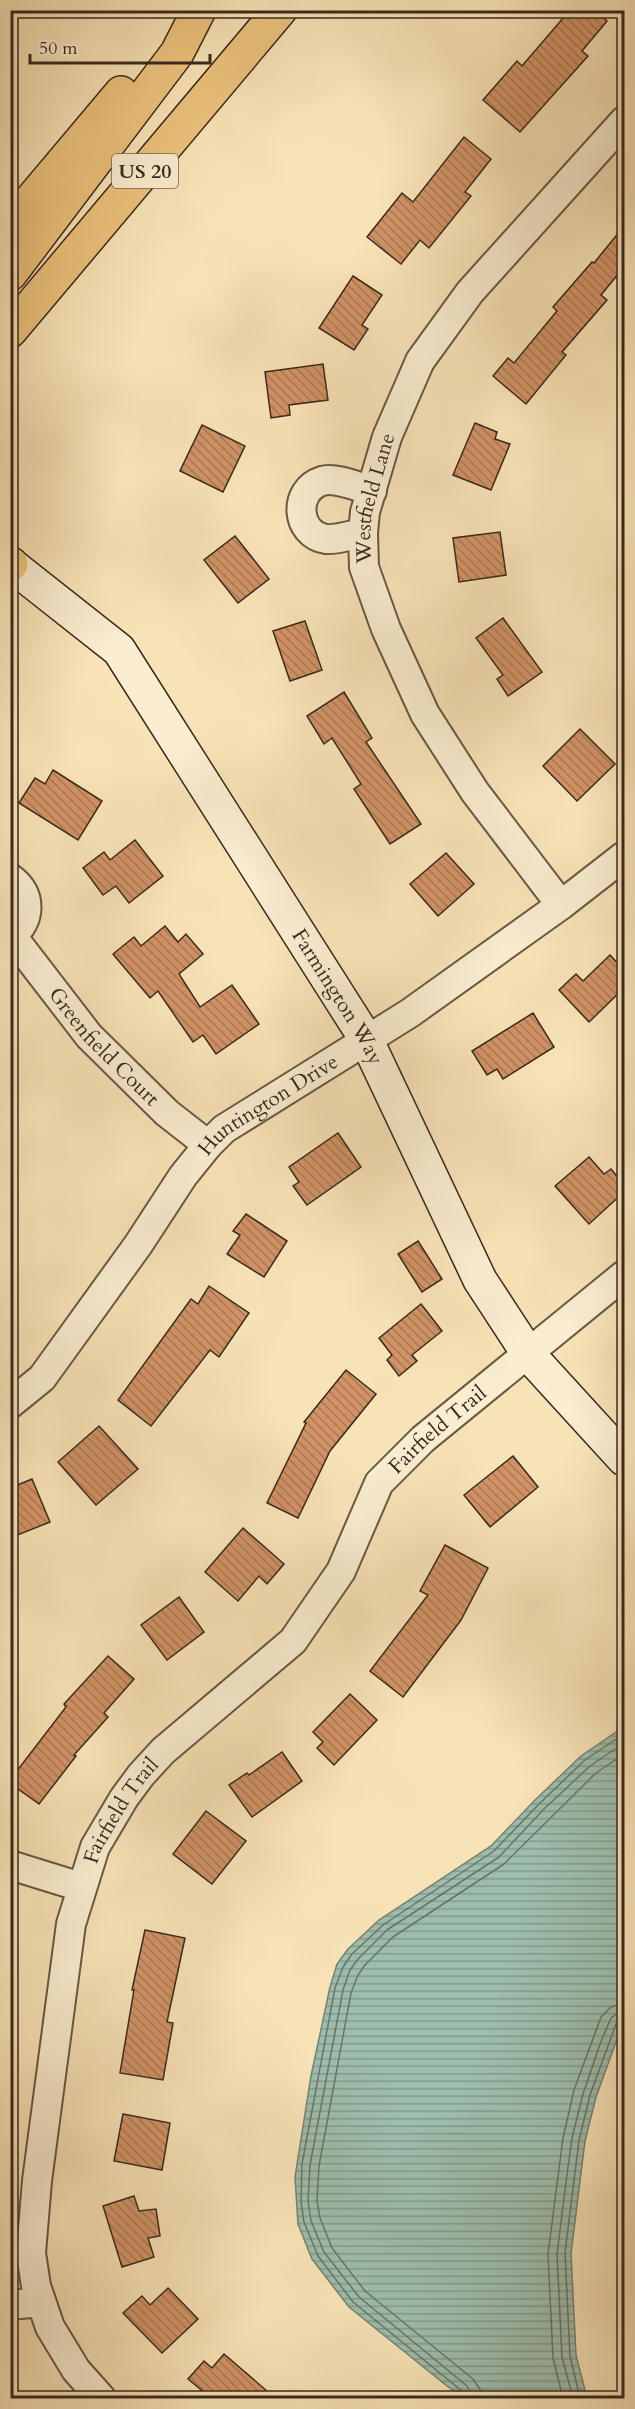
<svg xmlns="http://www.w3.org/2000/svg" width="635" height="2409" font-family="Cardo,serif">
<defs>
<pattern id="water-rules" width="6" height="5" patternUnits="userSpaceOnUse" patternTransform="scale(1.5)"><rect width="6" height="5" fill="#9dbead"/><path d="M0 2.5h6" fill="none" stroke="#819a8c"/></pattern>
<pattern id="building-back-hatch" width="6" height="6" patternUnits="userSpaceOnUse" patternTransform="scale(1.5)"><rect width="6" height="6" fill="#d19365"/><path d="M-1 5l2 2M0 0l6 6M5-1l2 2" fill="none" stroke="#ab7853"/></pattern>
</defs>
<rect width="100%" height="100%" fill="#f8e3b7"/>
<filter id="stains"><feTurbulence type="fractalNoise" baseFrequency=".00333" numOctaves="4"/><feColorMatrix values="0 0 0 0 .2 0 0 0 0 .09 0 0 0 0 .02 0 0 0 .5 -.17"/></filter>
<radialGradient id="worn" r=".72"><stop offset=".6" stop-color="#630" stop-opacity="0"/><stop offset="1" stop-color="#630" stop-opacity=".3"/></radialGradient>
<!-- water -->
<polygon fill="url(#water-rules)" stroke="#758274" stroke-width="1.5" points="622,1728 624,1728 624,2020 596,2097 585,2141 571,2254 576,2355 587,2398 462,2398 349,2307 312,2259 298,2224 295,2177 311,2076 330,1987 337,1964 348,1949 379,1920 491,1846 535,1800 581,1756"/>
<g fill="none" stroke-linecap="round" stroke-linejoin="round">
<!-- shore -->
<g stroke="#6a7466" stroke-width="1.5">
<polyline points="465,2398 462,2391 353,2302 318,2256 304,2222 301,2202 302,2164 335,1988 343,1967 352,1954 383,1925 494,1851 539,1804 585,1760 624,1734"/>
<polyline points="472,2398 467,2386 359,2297 324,2252 311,2221 308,2201 310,2165 343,1990 350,1970 358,1959 387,1930 499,1857 544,1809 590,1766 624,1743"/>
<polyline points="481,2398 480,2389 473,2379 365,2291 332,2248 320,2218 317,2201 319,2166 351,1993 358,1975 365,1965 393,1937 504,1864 596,1773 624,1754"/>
<polyline points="563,2398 553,2358 548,2254 563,2138 574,2090 601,2017 611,2007 624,2003"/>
<polyline points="573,2398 562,2357 557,2254 566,2182 572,2138 583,2094 600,2044 611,2018 617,2014 624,2012"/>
<polyline points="580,2398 570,2356 565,2253 579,2140 590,2095 616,2024 619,2021 624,2020"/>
</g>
</g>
<!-- building -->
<g fill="url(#building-back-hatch)" stroke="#38291e" stroke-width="1.5">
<polygon points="570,10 595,10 607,21 582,51 588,56 520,132 483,100 517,61 522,66"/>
<polygon points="464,137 491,159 465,192 471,196 429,248 420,240 401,264 367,237 402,193 413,202"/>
<polygon points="624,226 624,267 601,295 607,300 562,352 566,355 526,404 493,376 508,358 514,363 557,311 553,307 592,262 594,263"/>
<polygon points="353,276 382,295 362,325 368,329 354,350 319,328"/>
<polygon points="323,364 328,400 289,405 290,415 271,418 265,372"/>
<polygon points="475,423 497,432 495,439 510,444 491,490 453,475"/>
<polygon points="202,425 245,446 223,492 180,471"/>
<polygon points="500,532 506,575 459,582 453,538"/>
<polygon points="235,536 269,579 238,603 204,560"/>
<polygon points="503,618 542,672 508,696 497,679 503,675 476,638"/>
<polygon points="305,621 322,670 290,681 273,631"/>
<polygon points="344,692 372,738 366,742 421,824 390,844 354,789 361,784 332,738 324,744 307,716"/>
<polygon points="580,729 615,764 577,801 543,766"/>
<polygon points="53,770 102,801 78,840 19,803 35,778 45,784"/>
<polygon points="135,840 163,876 129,903 116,886 103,895 83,868 104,852 110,860"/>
<polygon points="446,853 474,884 438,916 410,884"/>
<polygon points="165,926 178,942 186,934 203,954 179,974 200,1007 232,985 259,1024 216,1054 203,1035 193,1042 158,991 150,998 113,954 134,937 141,946"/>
<polygon points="610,955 624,970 624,988 589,1022 559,990 576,974 583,981"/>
<polygon points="533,1013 554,1047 503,1079 497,1069 487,1075 472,1051"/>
<polygon points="338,1133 361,1167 307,1205 293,1186 299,1182 289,1167"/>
<polygon points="589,1157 604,1174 611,1169 624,1185 624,1192 589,1224 555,1186"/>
<polygon points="246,1214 287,1241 264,1277 227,1254 240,1235 233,1231"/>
<polygon points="418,1241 442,1279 422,1292 398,1254"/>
<polygon points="209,1286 249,1313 219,1357 210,1350 151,1426 118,1400 191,1299 198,1304"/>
<polygon points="421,1304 442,1331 412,1355 417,1361 399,1376 387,1360 392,1355 379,1338"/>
<polygon points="346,1370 376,1394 330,1451 298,1518 267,1503 306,1423 304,1422"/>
<polygon points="99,1426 138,1469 96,1505 58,1462"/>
<polygon points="513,1456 538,1487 490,1527 464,1495"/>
<polygon points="32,1479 50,1522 10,1538 10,1488"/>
<polygon points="243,1528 284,1564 267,1584 259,1576 238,1601 205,1572"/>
<polygon points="445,1545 488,1568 461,1620 403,1697 370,1671 428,1595 420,1591"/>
<polygon points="179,1597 204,1632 167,1660 141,1625"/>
<polygon points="108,1656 134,1679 104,1713 108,1717 74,1755 76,1756 39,1804 10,1783 10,1780 66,1707 64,1704"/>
<polygon points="350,1694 377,1720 334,1765 317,1748 323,1742 313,1732"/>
<polygon points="282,1752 302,1781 252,1817 229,1785 247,1773 249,1775"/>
<polygon points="206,1811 246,1841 212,1884 173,1854"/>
<polygon points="145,1930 185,1938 167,2022 173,2023 163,2080 120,2073 134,1990 132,1990"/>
<polygon points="123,2114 170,2123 162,2170 114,2161"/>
<polygon points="134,2196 139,2211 156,2209 160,2236 148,2238 154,2257 122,2267 103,2206"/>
<polygon points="168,2288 198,2319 162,2353 123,2313 142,2296 150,2305"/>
<polygon points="224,2354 275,2398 211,2398 188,2379 204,2361 212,2368"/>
</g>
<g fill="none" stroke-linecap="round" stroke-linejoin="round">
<defs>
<g id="street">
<path d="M363,533C352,535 336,540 326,539C295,534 293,490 322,481C336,477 358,487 372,491"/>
<path d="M10,878C32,894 32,920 10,937"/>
<path id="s1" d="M561,905L475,792L425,714L386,629L364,567L363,533L365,512L387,437L420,361L470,292L624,121"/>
<path id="s2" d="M12,936L89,1036L167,1113L208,1145"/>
<path id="s3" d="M10,1404L42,1378L138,1245L183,1176L208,1145L224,1129L410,1013L561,905L624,856"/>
<polyline points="10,1865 81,1887"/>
<polyline points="10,2305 41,2302"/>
<path id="s4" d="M101,2398L76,2370L50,2327L36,2286L31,2253L37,2181L71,1924L95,1847L124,1798L141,1775L163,1751L293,1641L341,1571L379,1483L423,1439L624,1275"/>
</g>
<g id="secondary">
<path id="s5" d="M10,564L119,650L366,1039L480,1280L529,1355L624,1459"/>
</g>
<g id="primary">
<polyline points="10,225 121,93"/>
<polyline points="10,274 177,53 199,10"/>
<polyline points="10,331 280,10"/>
<polyline points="10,564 11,564"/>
</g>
</defs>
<!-- street casing -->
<use href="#street" stroke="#685844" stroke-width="32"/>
<!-- secondary casing -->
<use href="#secondary" stroke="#38291e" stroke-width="36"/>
<!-- primary casing -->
<use href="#primary" stroke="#38291e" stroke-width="36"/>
<!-- street -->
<use href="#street" stroke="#faedd0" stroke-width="28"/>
<!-- secondary -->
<use href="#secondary" stroke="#faedd0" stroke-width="33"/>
<!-- primary -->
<use href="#primary" stroke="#ecc27c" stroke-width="33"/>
</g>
<g text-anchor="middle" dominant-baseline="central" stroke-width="4.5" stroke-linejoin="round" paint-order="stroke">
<!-- shield labels -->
<rect fill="#faedd0" stroke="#726453" stroke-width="1.5" x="112" y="154" width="66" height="34" rx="4.5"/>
<g font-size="20" font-weight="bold" fill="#38291e">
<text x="145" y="171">US 20</text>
</g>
<!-- street labels -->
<g font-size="21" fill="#38291e" stroke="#faedd0">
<text stroke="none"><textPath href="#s1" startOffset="464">Westfield Lane</textPath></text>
<text stroke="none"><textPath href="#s5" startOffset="549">Farmington Way</textPath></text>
<text stroke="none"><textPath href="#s2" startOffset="144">Greenfield Court</textPath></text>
<text stroke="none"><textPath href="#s3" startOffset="400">Huntington Drive</textPath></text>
<text stroke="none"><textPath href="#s4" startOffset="1125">Fairfield Trail</textPath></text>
<text stroke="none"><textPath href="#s4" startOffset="621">Fairfield Trail</textPath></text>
</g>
</g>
<!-- margin -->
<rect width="635" height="2409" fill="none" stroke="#f8e3b7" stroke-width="36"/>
<rect x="12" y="12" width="611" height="2385" fill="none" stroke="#38291e" stroke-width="3"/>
<rect x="18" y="18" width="599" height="2373" fill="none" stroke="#38291e" stroke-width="1.5"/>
<!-- scale -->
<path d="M30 54v9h180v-9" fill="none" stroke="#38291e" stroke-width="3"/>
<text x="39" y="54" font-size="18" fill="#38291e" stroke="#faedd0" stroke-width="4.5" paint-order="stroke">50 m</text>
<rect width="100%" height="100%" filter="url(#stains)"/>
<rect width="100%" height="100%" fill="url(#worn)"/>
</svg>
